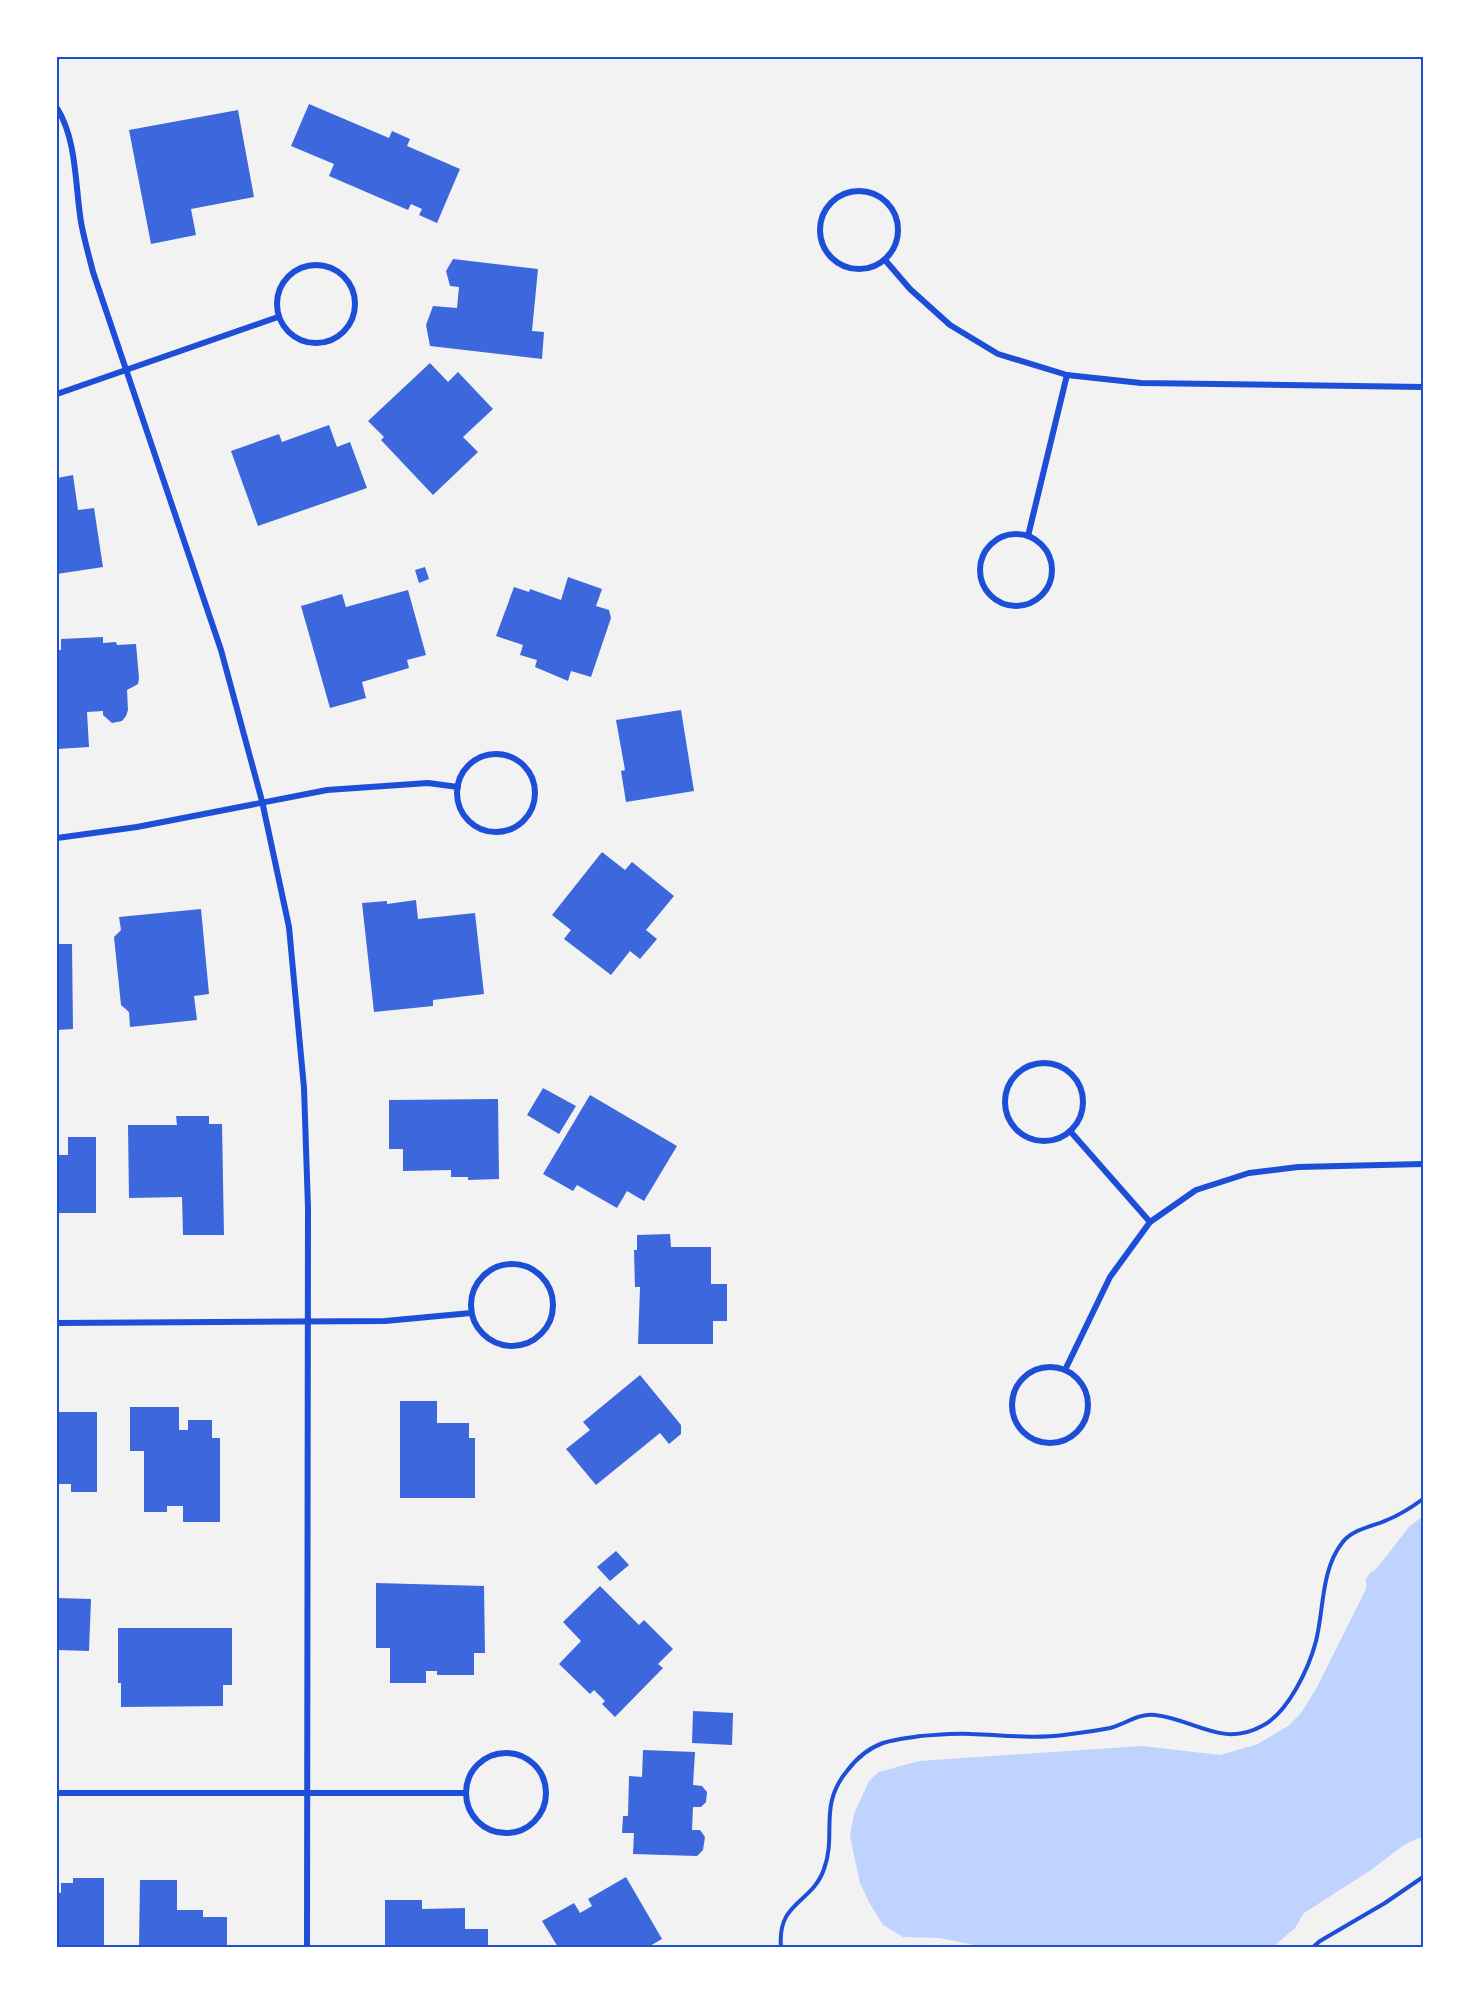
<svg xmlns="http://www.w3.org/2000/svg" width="1480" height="2004" font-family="'IBM Plex Sans',sans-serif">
<rect width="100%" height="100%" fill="#f2f2f2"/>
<!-- water -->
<polygon fill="#bfd3fe" points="1423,1516 1423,1836 1404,1845 1371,1870 1304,1913 1295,1928 1273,1947 984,1947 940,1938 903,1937 883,1925 870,1904 860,1883 850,1836 854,1814 869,1781 879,1772 919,1761 1142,1746 1220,1755 1258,1744 1288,1726 1301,1713 1316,1689 1366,1589 1366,1579 1370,1573 1377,1568 1409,1527"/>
<!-- building -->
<g fill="#3d67dc">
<polygon points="309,104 389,138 392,131 410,139 407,146 460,169 437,223 419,215 422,209 411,204 408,210 329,176 334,164 291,146"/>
<polygon points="238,110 254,197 191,209 196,235 151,244 129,130"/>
<polygon points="453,259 538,269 532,331 544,332 542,359 430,346 426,325 433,306 457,308 459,287 450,286 446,271"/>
<polygon points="430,363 448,382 458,372 493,409 463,437 478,452 433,495 381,440 384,437 368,421"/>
<polygon points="329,425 337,447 350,442 367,488 258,526 231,451 279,434 282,442"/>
<polygon points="73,475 78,510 94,508 103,567 57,574 57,478"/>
<polygon points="425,567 429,579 419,583 415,570"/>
<polygon points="568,577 602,589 596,606 609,610 611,618 591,677 571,671 568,681 535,667 537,660 520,655 523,645 496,636 514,587 529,592 530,589 561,600"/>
<polygon points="408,590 426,655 407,660 409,668 362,682 366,698 330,708 301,606 342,594 346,607"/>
<polygon points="103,637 103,643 116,642 117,645 136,644 139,678 138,684 127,690 128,710 126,716 122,721 112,723 103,715 103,711 87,712 89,747 57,749 57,650 61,650 61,639"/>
<polygon points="681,710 694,791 626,802 621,771 625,770 616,720"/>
<polygon points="602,852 625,870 632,862 674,896 646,930 657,939 640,959 630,951 611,975 564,939 571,930 552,915"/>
<polygon points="416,900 418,919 475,913 484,994 433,1000 433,1006 374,1012 362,903 387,901 387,904"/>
<polygon points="201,909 209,994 194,996 197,1020 130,1027 129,1012 121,1005 114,937 121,930 119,917"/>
<polygon points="57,944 72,944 73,1029 57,1030"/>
<polygon points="543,1088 576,1106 559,1134 527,1115"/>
<polygon points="590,1095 677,1146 644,1201 627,1191 617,1208 577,1185 573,1191 543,1174"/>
<polygon points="498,1099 499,1179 468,1180 468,1177 451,1177 451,1170 403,1171 403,1149 389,1149 389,1100"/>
<polygon points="176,1116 209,1116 209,1124 222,1124 224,1235 183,1235 182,1197 129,1198 128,1125 177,1125"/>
<polygon points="68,1137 96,1137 96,1213 57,1213 57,1155 68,1155"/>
<polygon points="670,1234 671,1247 711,1247 711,1284 727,1284 727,1321 713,1321 713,1344 638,1344 640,1287 635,1287 634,1250 637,1250 637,1235"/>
<polygon points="640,1375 681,1425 681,1434 669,1444 660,1433 596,1485 566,1449 590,1430 583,1422"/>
<polygon points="400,1401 437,1401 437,1423 469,1423 469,1438 475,1438 475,1498 400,1498"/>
<polygon points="130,1407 179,1407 179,1430 188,1430 188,1420 212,1420 212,1438 220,1438 220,1522 183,1522 183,1506 167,1506 167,1512 144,1512 144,1451 130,1451"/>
<polygon points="59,1412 97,1412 97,1492 71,1492 71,1484 57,1484 57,1416 59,1416"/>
<polygon points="616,1551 629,1565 610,1581 597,1567"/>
<polygon points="376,1583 484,1586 485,1653 474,1653 474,1675 437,1675 437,1671 426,1671 426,1683 390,1683 390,1648 376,1648"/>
<polygon points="600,1586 639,1625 644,1620 673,1649 658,1664 663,1668 615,1717 602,1704 605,1701 594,1690 590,1694 559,1664 581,1641 563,1622"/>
<polygon points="57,1598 91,1599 89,1651 57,1650"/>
<polygon points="118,1628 232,1628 232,1685 223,1685 223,1706 121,1707 121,1683 118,1683"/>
<polygon points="693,1711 733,1713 732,1745 692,1743"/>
<polygon points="643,1750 695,1752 693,1785 702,1786 707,1792 706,1802 701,1807 693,1807 692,1830 700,1830 705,1837 703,1850 697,1856 633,1854 634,1833 622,1833 623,1816 628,1816 629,1776 642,1777"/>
<polygon points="626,1877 662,1939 648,1947 558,1947 542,1921 574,1903 580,1913 592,1906 588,1899"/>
<polygon points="73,1878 104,1878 104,1947 57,1947 57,1892 61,1893 61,1883 73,1883"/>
<polygon points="140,1880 177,1880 177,1910 203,1910 203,1917 227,1917 227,1947 139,1947"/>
<polygon points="385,1900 422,1900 422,1909 465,1908 465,1929 488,1929 488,1947 385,1947"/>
</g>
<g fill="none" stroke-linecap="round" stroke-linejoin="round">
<!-- path -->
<g stroke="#1d4ed8" stroke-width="4">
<path d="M781,1947C777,1901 812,1904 824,1869C837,1834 818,1806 847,1771C856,1759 869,1748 883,1743C895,1739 908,1738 920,1736C937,1735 954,1733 971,1734C1002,1735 1033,1739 1064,1735C1079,1733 1096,1731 1110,1728C1126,1724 1138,1713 1155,1715C1194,1719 1222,1748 1262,1726C1288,1713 1309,1668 1316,1641C1324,1609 1321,1570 1342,1543C1352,1529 1372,1527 1387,1520C1400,1515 1412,1507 1423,1499"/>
<polyline points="1313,1947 1320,1941 1385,1903 1423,1877"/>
</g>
<!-- minor -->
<g stroke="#1d4ed8" stroke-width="6">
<path d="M57,108C77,140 75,185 81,222C84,239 89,256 93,272L221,650L262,801L289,927L304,1088L308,1208L307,1947"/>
<circle cx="859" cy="230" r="39"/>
<polyline points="885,260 910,289 950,325 998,354 1067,375 1141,383 1423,387"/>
<circle cx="316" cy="304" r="39"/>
<polyline points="57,394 278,317"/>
<circle cx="1016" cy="570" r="36"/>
<polyline points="1028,536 1067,375"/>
<circle cx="496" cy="793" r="39"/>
<polyline points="57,838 137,827 327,790 428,783 458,787"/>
<circle cx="1044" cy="1102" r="39"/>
<polyline points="1070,1131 1150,1222"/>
<circle cx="512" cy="1305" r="41"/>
<polyline points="57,1323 385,1321 471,1313"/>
<circle cx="1050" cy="1405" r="38"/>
<polyline points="1065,1370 1110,1277 1150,1222 1196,1190 1249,1173 1298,1167 1423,1164"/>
<circle cx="506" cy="1793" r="40"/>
<polyline points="57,1793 465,1793"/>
</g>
</g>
<!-- border -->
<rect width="1480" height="2004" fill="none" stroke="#ffffff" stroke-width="117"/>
<rect x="58" y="58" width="1364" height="1888" fill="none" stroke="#1d4ed8" stroke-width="2"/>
</svg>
